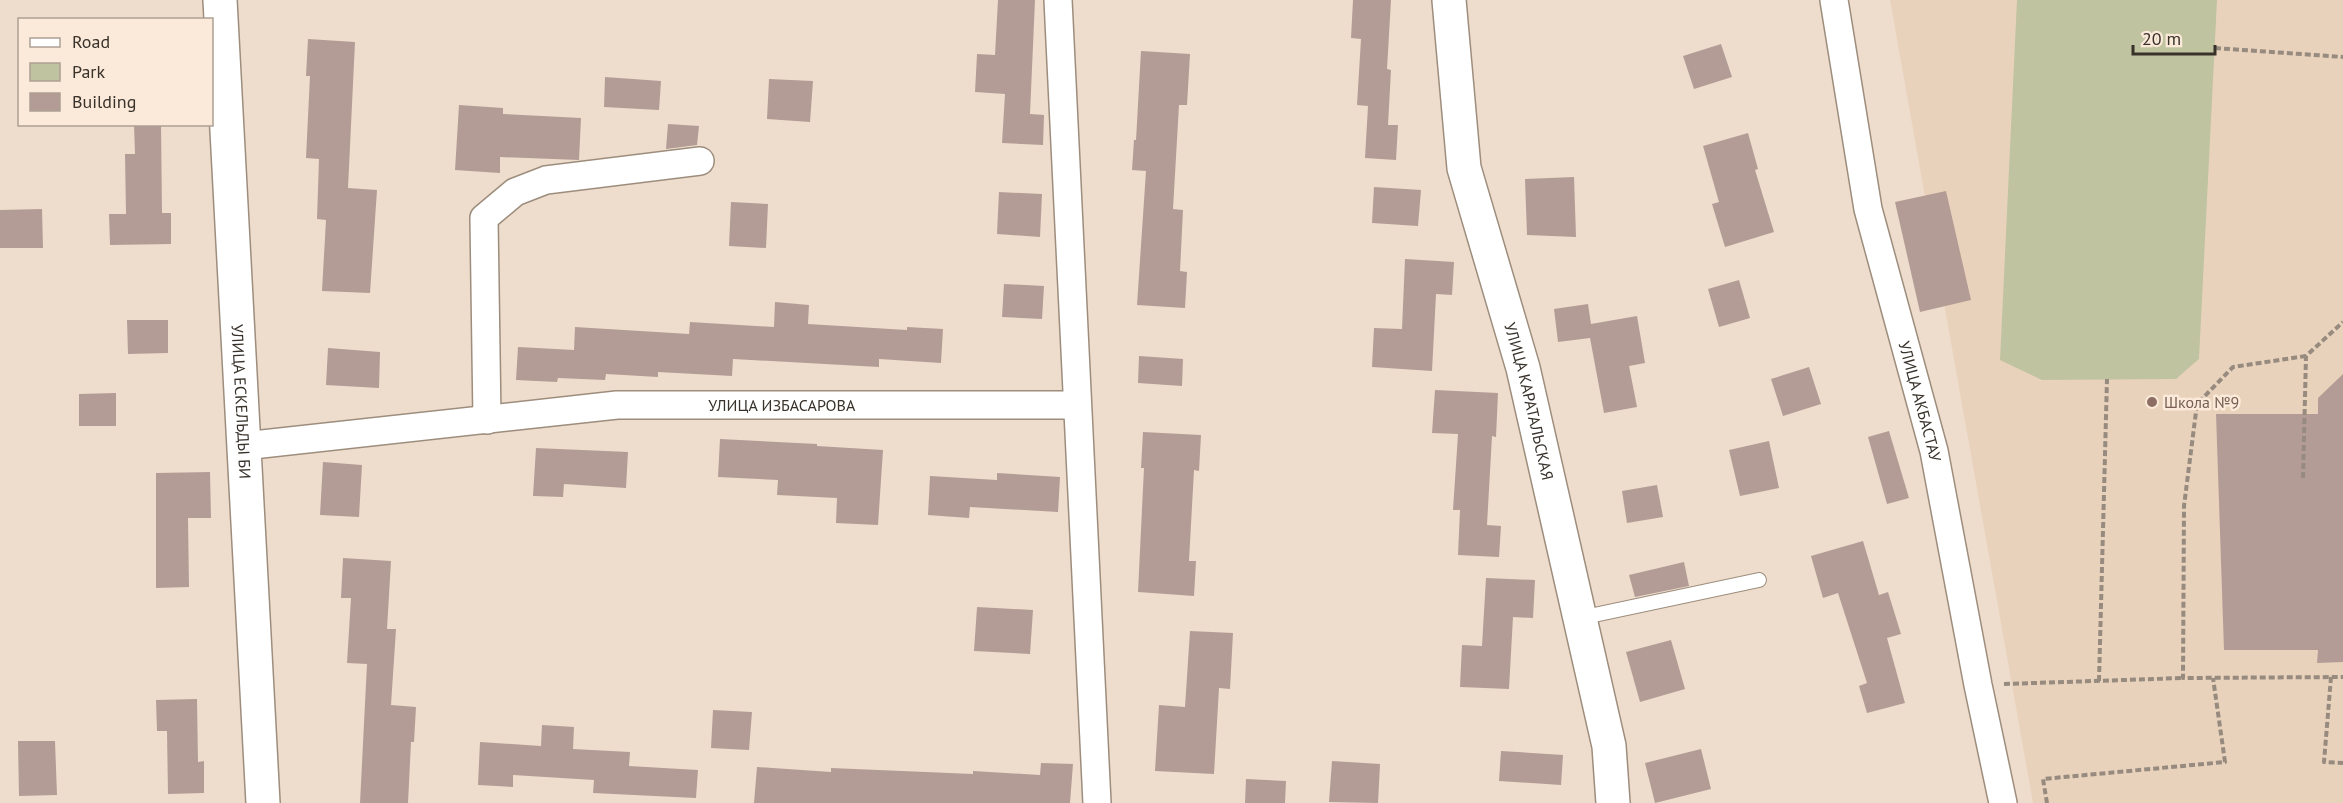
<svg xmlns="http://www.w3.org/2000/svg" width="2343" height="803" font-family="'PT Sans',sans-serif">
<rect width="100%" height="100%" fill="#edc"/>
<!-- built -->
<polygon fill="#e9d2bc" points="1890,0 2343,0 2343,803 2033,803"/>
<!-- green -->
<polygon fill="#c0c3a0" points="2017,0 2217,0 2199,359 2176,379 2042,380 2000,360"/>
<!-- building -->
<g fill="#b49c96">
<polygon points="998,0 1035,0 1030,114 1044,115 1043,145 1002,143 1005,94 975,92 977,54 995,55"/>
<polygon points="1353,0 1391,0 1387,69 1391,70 1388,125 1398,125 1396,160 1365,158 1368,106 1357,105 1361,39 1351,38"/>
<polygon points="308,39 355,42 348,188 377,190 370,293 322,291 326,220 317,219 319,159 306,158 310,76 306,76"/>
<polygon points="1721,44 1732,77 1694,89 1683,56"/>
<polygon points="1141,51 1190,54 1187,105 1179,105 1173,209 1183,210 1180,271 1187,272 1185,308 1137,305 1146,171 1132,170 1134,140 1136,140"/>
<polygon points="605,77 661,81 659,110 604,107"/>
<polygon points="769,79 813,81 810,122 767,119"/>
<polygon points="459,105 503,108 503,114 581,118 579,160 500,157 500,173 455,170"/>
<polygon points="134,124 161,124 162,213 171,213 171,244 110,245 109,214 126,214 125,154 135,154"/>
<polygon points="668,124 699,126 697,145 666,149"/>
<polygon points="1748,133 1758,169 1755,170 1774,232 1725,247 1712,204 1719,202 1703,146"/>
<polygon points="1574,177 1576,237 1527,235 1525,179"/>
<polygon points="1374,187 1421,190 1418,226 1372,223"/>
<polygon points="1946,191 1971,300 1920,312 1895,202"/>
<polygon points="999,192 1042,194 1040,237 997,234"/>
<polygon points="731,202 768,204 766,248 729,246"/>
<polygon points="42,209 43,248 0,248 0,210"/>
<polygon points="1405,259 1454,262 1452,295 1436,294 1432,371 1372,367 1374,328 1402,329"/>
<polygon points="1739,280 1750,318 1719,327 1708,289"/>
<polygon points="1004,284 1044,286 1042,319 1002,317"/>
<polygon points="775,302 809,305 808,324 907,330 907,327 943,329 941,363 879,359 879,367 733,359 732,376 658,372 658,377 606,374 605,380 558,378 557,382 516,380 518,347 574,350 575,327 689,334 690,322 774,327"/>
<polygon points="1588,304 1591,324 1637,316 1645,363 1629,366 1637,407 1604,413 1590,338 1558,342 1554,309"/>
<polygon points="127,320 168,320 168,353 128,354"/>
<polygon points="328,348 380,352 379,388 326,385"/>
<polygon points="1139,356 1183,359 1182,386 1138,383"/>
<polygon points="1809,367 1821,404 1783,416 1771,379"/>
<polygon points="2343,374 2343,662 2317,663 2318,650 2224,650 2216,414 2318,414 2318,398"/>
<polygon points="1435,390 1498,393 1496,437 1492,436 1487,525 1501,526 1499,557 1458,555 1460,510 1453,510 1458,434 1432,433"/>
<polygon points="116,393 116,426 79,426 79,394"/>
<polygon points="1889,431 1909,498 1887,504 1868,437"/>
<polygon points="1143,432 1201,435 1199,471 1194,470 1189,561 1196,561 1194,596 1138,592 1144,468 1141,468"/>
<polygon points="720,439 817,444 817,446 883,450 878,525 836,523 837,498 777,495 778,480 718,477"/>
<polygon points="1769,441 1779,488 1740,496 1729,450"/>
<polygon points="536,448 628,452 626,488 564,484 563,497 533,496"/>
<polygon points="323,462 362,465 359,517 320,515"/>
<polygon points="210,472 211,518 188,518 189,587 156,588 156,473"/>
<polygon points="997,473 1060,477 1058,512 970,507 969,518 928,515 930,476 997,480"/>
<polygon points="1657,485 1663,517 1627,523 1622,491"/>
<polygon points="1863,541 1879,595 1888,592 1901,634 1887,638 1905,703 1867,713 1859,686 1867,683 1838,593 1823,598 1811,556"/>
<polygon points="343,558 391,561 387,629 396,629 391,705 416,707 414,742 411,742 408,803 360,803 367,664 347,663 351,598 341,598"/>
<polygon points="1684,562 1689,586 1635,597 1629,575"/>
<polygon points="1486,578 1535,580 1533,618 1513,617 1509,689 1460,687 1462,645 1482,646"/>
<polygon points="977,607 1033,610 1030,654 974,651"/>
<polygon points="1190,631 1233,633 1230,689 1219,688 1214,774 1155,771 1159,705 1185,707"/>
<polygon points="1671,640 1685,689 1640,702 1626,652"/>
<polygon points="197,699 198,762 204,761 204,793 168,794 167,731 157,731 156,700"/>
<polygon points="713,710 752,712 749,750 711,748"/>
<polygon points="542,725 574,727 573,749 630,752 629,766 698,770 696,798 593,793 594,780 513,775 513,787 478,785 480,742 541,746"/>
<polygon points="18,741 55,741 57,795 19,796"/>
<polygon points="1701,749 1711,789 1655,803 1645,763"/>
<polygon points="1501,751 1563,755 1561,785 1499,781"/>
<polygon points="1332,761 1380,764 1378,803 1329,802"/>
<polygon points="1041,763 1073,764 1070,803 754,803 757,767 831,772 831,768 973,774 973,771 1040,775"/>
<polygon points="1246,779 1286,781 1285,803 1245,803"/>
</g>
<g fill="none" stroke-linecap="round" stroke-linejoin="round">
<defs>
<polyline id="service" points="1580,618 1759,580"/>
<g id="minor">
<polyline points="1058,0 1097,803"/>
<path id="s1" d="M1834,0L1868,209L1934,451L1978,685L2003,803"/>
<polyline points="487,420 484,218 515,192 546,180 700,161"/>
<path id="s2" d="M244,446L617,405H1077"/>
</g>
<g id="tertiary">
<path id="s3" d="M220,0L263,803"/>
<path id="s4" d="M1449,0L1464,168L1523,368L1609,746L1613,803"/>
</g>
</defs>
<!-- service casing -->
<use href="#service" stroke="#9d8d7d" stroke-width="16"/>
<!-- minor casing -->
<use href="#minor" stroke="#9d8d7d" stroke-width="30"/>
<!-- tertiary casing -->
<use href="#tertiary" stroke="#9d8d7d" stroke-width="36"/>
<!-- path -->
<g stroke="#978b7f" stroke-width="4" stroke-dasharray="6 3" stroke-linecap="butt">
<polyline points="2215,48 2343,57"/>
<polyline points="2306,356 2233,367 2197,404 2184,506 2183,678 2343,677"/>
<polyline points="2303,478 2306,356 2343,322"/>
<polyline points="2331,677 2324,762 2343,763"/>
<polyline points="2099,681 2107,379"/>
<polyline points="2004,684 2183,678"/>
<polyline points="2047,803 2043,779 2225,762 2213,678"/>
</g>
<!-- service -->
<use href="#service" stroke="#fff" stroke-width="14"/>
<!-- minor -->
<use href="#minor" stroke="#fff" stroke-width="27"/>
<!-- tertiary -->
<use href="#tertiary" stroke="#fff" stroke-width="33"/>
</g>
<!-- markers -->
<circle fill="#8d6e63" stroke="#fbead9" stroke-width="2" cx="2152" cy="402" r="6"/>
<g text-anchor="middle" dominant-baseline="central" stroke-width="5" stroke-linejoin="round" paint-order="stroke">
<!-- street labels -->
<g font-size="16" fill="#38322b" stroke="#fbead9">
<text stroke="none"><textPath href="#s4" startOffset="411">УЛИЦА КАРАТАЛЬСКАЯ</textPath></text>
<text stroke="none"><textPath href="#s1" startOffset="411">УЛИЦА АКБАСТАУ</textPath></text>
<text stroke="none"><textPath href="#s3" startOffset="402">УЛИЦА ЕСКЕЛЬДЫ БИ</textPath></text>
<text stroke="none"><textPath href="#s2" startOffset="540">УЛИЦА ИЗБАСАРОВА</textPath></text>
</g>
<!-- education labels -->
<g font-size="16" fill="#785e54" stroke="#fbead9" text-anchor="start">
<text x="2164" y="402">Школа №9</text>
</g>
</g>
<!-- legend -->
<rect x="18" y="18" width="195" height="108" fill="#fbead9" stroke="#ada093" stroke-width="1.5"/>
<rect x="30" y="38" width="30" height="9" fill="#ffffff" stroke="#ada093" stroke-width="1.5"/>
<text x="72" y="48" font-size="18" fill="#38322b">Road</text>
<rect x="30" y="63" width="30" height="18" fill="#c0c3a0" stroke="#ada093" stroke-width="1.5"/>
<text x="72" y="78" font-size="18" fill="#38322b">Park</text>
<rect x="30" y="93" width="30" height="18" fill="#b49c96" stroke="#ada093" stroke-width="1.5"/>
<text x="72" y="108" font-size="18" fill="#38322b">Building</text>
<!-- scale -->
<path d="M2133 45v9h82v-9" fill="none" stroke="#38322b" stroke-width="3"/>
<text x="2142" y="45" font-size="18" fill="#38322b" stroke="#fbead9" stroke-width="4.5" paint-order="stroke">20 m</text>
</svg>
